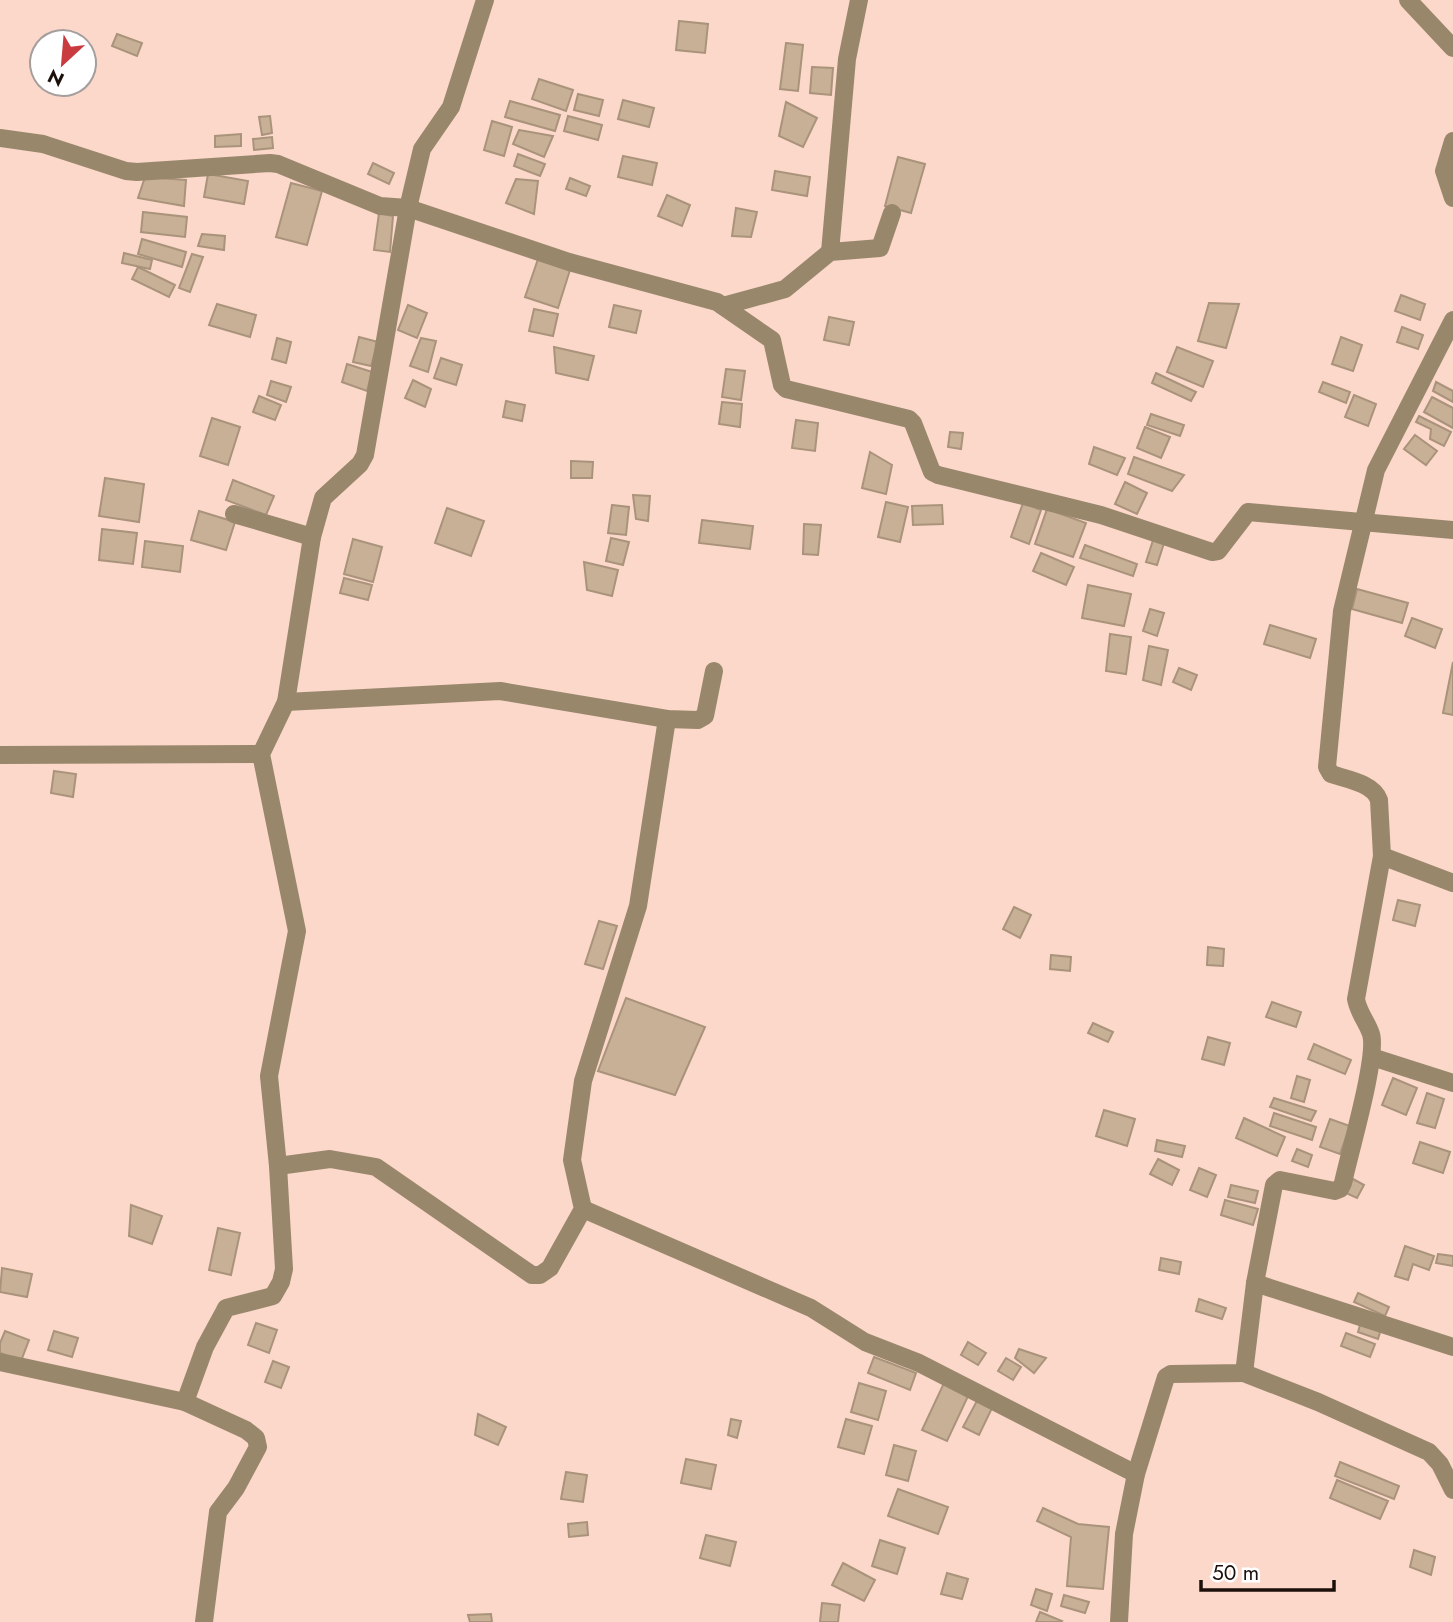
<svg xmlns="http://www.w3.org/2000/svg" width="1453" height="1622" font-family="Jost,sans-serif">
<rect width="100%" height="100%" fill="#fcd8cb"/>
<!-- building -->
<g fill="#c8b097" stroke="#aa937b" stroke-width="2">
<polygon points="679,21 708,24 705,53 676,50"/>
<polygon points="117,34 142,43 137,56 112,46"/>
<polygon points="786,43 803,45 798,91 780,89"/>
<polygon points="812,67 833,68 831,95 810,93"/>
<polygon points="539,79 573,90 566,111 532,99"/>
<polygon points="578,94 603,100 599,116 574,110"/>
<polygon points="623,100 654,108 649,127 618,119"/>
<polygon points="510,101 560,115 555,131 505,117"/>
<polygon points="786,102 817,118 803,147 779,136"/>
<polygon points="270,116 272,133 262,135 259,117"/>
<polygon points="568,116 602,125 598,140 564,131"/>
<polygon points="492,121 512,127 504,156 484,150"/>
<polygon points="519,130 553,136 544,157 513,144"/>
<polygon points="241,134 241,146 215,147 215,136"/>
<polygon points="272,137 273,148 254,150 253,139"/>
<polygon points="518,154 545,164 540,176 514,166"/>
<polygon points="623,156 657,163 652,185 618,177"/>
<polygon points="898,157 925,164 911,213 885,206"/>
<polygon points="373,163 394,173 389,184 368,174"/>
<polygon points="775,171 810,177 807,196 772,190"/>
<polygon points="208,174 248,181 244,204 204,197"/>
<polygon points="145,177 186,180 184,206 138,198"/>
<polygon points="570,178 590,186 586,196 566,189"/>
<polygon points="516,179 538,181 534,214 506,203"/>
<polygon points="291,183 322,191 307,245 276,237"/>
<polygon points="667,195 690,205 682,226 658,216"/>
<polygon points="736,208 757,212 751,237 732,236"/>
<polygon points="143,212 187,217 185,237 141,232"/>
<polygon points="379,213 393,216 390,252 374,250"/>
<polygon points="202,234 225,236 224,250 198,246"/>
<polygon points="142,239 186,252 182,267 138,254"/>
<polygon points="124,253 152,260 150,269 122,263"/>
<polygon points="192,254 203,257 190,292 179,288"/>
<polygon points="538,259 570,270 558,308 525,297"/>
<polygon points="138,267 175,285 169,297 132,279"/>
<polygon points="1401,295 1425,304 1420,320 1395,311"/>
<polygon points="1209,303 1239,304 1226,348 1198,341"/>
<polygon points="217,304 256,315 250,337 209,325"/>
<polygon points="408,305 427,313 417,338 398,330"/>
<polygon points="614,305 641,311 636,333 609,327"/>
<polygon points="534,309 558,314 553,336 529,331"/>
<polygon points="829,317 854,322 849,345 824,340"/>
<polygon points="1402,327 1423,335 1418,349 1397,342"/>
<polygon points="359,337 378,342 371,366 353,362"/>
<polygon points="1341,337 1362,345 1353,371 1332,364"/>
<polygon points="277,338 291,342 286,363 272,359"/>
<polygon points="421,338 436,341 428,372 410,366"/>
<polygon points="554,347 594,356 588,380 556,373"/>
<polygon points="1177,347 1213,361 1203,387 1167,372"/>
<polygon points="441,358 462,365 456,385 434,378"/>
<polygon points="347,364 372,372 367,391 342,382"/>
<polygon points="726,369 745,371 741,400 722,397"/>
<polygon points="1156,373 1196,392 1191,401 1152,383"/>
<polygon points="413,380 431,389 425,407 405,398"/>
<polygon points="271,381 291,387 286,402 267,395"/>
<polygon points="1323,382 1350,392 1346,403 1319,392"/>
<polygon points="1436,382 1453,391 1453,402 1433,391"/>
<polygon points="1354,395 1376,404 1368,426 1345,417"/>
<polygon points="259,396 281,405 275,420 253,412"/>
<polygon points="1432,397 1453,408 1453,428 1424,412"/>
<polygon points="506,401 525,405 522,421 503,417"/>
<polygon points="722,402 742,404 740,427 719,424"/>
<polygon points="1151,414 1184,425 1180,436 1147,425"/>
<polygon points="1419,416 1451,432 1444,446 1430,439 1431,429 1416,422"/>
<polygon points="212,418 240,427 228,465 200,456"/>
<polygon points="796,420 818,423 815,451 792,448"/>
<polygon points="1145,427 1170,437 1161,458 1137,448"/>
<polygon points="950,432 963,433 961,449 948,447"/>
<polygon points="1415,435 1437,451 1426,465 1404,449"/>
<polygon points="1094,447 1125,458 1117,475 1089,464"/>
<polygon points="870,452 892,465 886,494 862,488"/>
<polygon points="1134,457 1184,475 1172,491 1128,474"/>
<polygon points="571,461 593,462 592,478 571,478"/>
<polygon points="105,478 144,484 139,522 99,516"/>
<polygon points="233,480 274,496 266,515 226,500"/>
<polygon points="1125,482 1147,493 1137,514 1115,504"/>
<polygon points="633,495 650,496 648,521 636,519"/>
<polygon points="886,502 908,507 900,542 878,537"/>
<polygon points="1023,503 1041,510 1029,544 1011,537"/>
<polygon points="612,505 629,507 626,535 608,533"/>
<polygon points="942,505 943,524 913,525 912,506"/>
<polygon points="447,508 484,521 471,556 435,543"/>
<polygon points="1047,509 1086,523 1073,557 1035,544"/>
<polygon points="199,511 235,522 226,550 191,540"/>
<polygon points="702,520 753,526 750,549 699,543"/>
<polygon points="804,524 821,525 818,555 803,554"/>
<polygon points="102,529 137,533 133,564 99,560"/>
<polygon points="1154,537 1165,540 1157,565 1146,562"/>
<polygon points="611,538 629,542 623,565 606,561"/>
<polygon points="353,539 382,547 373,582 344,574"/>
<polygon points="145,541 183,546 180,572 142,567"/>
<polygon points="1085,545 1137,564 1133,576 1080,558"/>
<polygon points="1041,553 1074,567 1066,585 1033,571"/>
<polygon points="584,562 618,570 612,596 587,590"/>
<polygon points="344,578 372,585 368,600 340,593"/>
<polygon points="1088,585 1131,594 1124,626 1082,618"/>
<polygon points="1357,589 1408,603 1402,623 1352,609"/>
<polygon points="1150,609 1164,613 1157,636 1143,631"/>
<polygon points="1412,618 1442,629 1435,648 1405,636"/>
<polygon points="1270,625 1316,639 1310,658 1264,644"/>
<polygon points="1110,634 1131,637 1126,674 1106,671"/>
<polygon points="1149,646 1168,650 1161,685 1143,680"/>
<polygon points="1453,662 1453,715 1443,713"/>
<polygon points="1179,668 1197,675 1191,690 1173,682"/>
<polygon points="54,771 76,774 73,797 51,793"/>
<polygon points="1398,900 1420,905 1415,926 1393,920"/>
<polygon points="1014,907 1031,915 1020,938 1003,929"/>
<polygon points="599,921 617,926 603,969 585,964"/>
<polygon points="1208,947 1224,949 1223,966 1207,965"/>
<polygon points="1051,955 1071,957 1070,971 1050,969"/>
<polygon points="626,998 705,1027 675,1095 598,1071"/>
<polygon points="1272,1002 1301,1012 1296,1027 1266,1017"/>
<polygon points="1093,1023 1113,1032 1108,1042 1088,1033"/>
<polygon points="1208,1037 1230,1043 1224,1065 1202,1059"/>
<polygon points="1314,1044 1351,1060 1345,1074 1308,1059"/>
<polygon points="1297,1076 1310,1080 1304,1102 1291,1098"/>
<polygon points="1393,1078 1417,1088 1406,1115 1382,1105"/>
<polygon points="1427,1093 1444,1099 1435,1128 1417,1123"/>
<polygon points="1274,1098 1316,1111 1311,1121 1270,1107"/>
<polygon points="1104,1110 1135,1119 1127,1146 1096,1136"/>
<polygon points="1274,1113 1316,1127 1312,1140 1270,1126"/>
<polygon points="1244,1118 1285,1137 1277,1156 1236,1138"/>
<polygon points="1330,1119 1350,1126 1340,1154 1320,1147"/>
<polygon points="1157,1140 1185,1146 1182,1157 1155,1151"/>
<polygon points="1420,1142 1450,1152 1443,1173 1413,1163"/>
<polygon points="1297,1149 1312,1155 1308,1167 1292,1161"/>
<polygon points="1158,1159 1179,1170 1172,1185 1150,1174"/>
<polygon points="1199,1168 1216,1175 1207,1197 1190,1190"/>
<polygon points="1353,1179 1364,1185 1357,1198 1346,1193"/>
<polygon points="1231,1185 1258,1191 1255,1203 1228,1197"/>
<polygon points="1225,1200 1258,1209 1253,1225 1221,1215"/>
<polygon points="131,1205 162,1216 152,1244 129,1236"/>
<polygon points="218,1228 240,1233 231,1275 209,1270"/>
<polygon points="1405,1246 1434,1256 1429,1270 1413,1264 1408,1280 1395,1276"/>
<polygon points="1438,1254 1453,1256 1453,1266 1436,1263"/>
<polygon points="1161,1258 1181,1262 1179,1274 1159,1270"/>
<polygon points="2,1268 32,1274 27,1297 0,1292"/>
<polygon points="1358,1293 1389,1307 1385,1316 1354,1302"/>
<polygon points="1199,1299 1226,1308 1222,1319 1196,1311"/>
<polygon points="1361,1321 1381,1329 1378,1339 1358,1332"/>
<polygon points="256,1323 277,1330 269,1353 248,1345"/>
<polygon points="5,1331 29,1340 21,1361 0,1353 0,1343"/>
<polygon points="54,1331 78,1338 72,1357 48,1350"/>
<polygon points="1346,1333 1375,1344 1370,1357 1341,1346"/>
<polygon points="968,1342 986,1353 978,1365 961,1355"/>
<polygon points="1019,1349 1046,1358 1034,1373 1015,1358"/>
<polygon points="874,1357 916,1373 910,1390 868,1373"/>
<polygon points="1006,1358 1021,1367 1013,1380 998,1371"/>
<polygon points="273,1361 289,1367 281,1388 265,1382"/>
<polygon points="859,1383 886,1391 878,1420 851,1412"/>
<polygon points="944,1383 969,1394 947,1441 922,1430"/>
<polygon points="979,1397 994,1404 979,1435 963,1427"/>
<polygon points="478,1414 506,1427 498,1445 475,1435"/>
<polygon points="731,1419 741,1421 737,1438 728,1435"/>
<polygon points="846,1419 872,1426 864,1454 838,1447"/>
<polygon points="894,1445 916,1451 908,1481 886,1475"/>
<polygon points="686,1459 716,1465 711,1489 681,1483"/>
<polygon points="1340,1462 1399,1486 1394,1499 1335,1476"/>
<polygon points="566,1472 587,1475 583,1502 561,1499"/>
<polygon points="1337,1480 1388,1501 1380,1519 1330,1498"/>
<polygon points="898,1489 948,1507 938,1534 888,1516"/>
<polygon points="1043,1508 1078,1524 1109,1527 1103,1589 1067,1586 1071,1537 1037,1521"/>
<polygon points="587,1522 588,1535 569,1537 568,1524"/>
<polygon points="706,1535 736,1542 730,1566 700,1558"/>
<polygon points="880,1540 905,1548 897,1574 872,1566"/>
<polygon points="1414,1550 1435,1557 1431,1575 1410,1567"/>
<polygon points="843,1563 875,1580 864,1601 832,1585"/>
<polygon points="947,1573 968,1579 962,1599 941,1594"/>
<polygon points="1036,1589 1052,1594 1047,1611 1031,1605"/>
<polygon points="1064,1595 1089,1602 1085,1613 1061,1606"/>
<polygon points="822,1603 840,1605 838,1622 820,1622"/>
<polygon points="1040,1612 1062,1621 1061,1622 1036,1622"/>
<polygon points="491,1614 492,1622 470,1622 468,1615"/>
</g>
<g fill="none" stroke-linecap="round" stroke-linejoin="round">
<!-- minor -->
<g stroke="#99876c" stroke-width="18">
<polyline points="1408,0 1453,48"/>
<polyline points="0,138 43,144 126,171 137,172 270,163 278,164 380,206 408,208 569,262 717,302 772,340 782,385 786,389 909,419 913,423 932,472 938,475 1101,515 1212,552 1218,551 1248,512 1453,530"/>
<polyline points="1453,141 1444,171 1453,198"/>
<polyline points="830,252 847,59 859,0"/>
<polyline points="723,306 785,289 830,252 880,248 892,213"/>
<polyline points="234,514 312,537"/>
<polyline points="286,702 500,691 667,719 698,720 705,716 714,671"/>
<polyline points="0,755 261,754"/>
<polyline points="1382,856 1453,883"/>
<polyline points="1372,1057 1453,1083"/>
<polyline points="278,1166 330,1159 376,1167 532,1275 540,1275 550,1268 583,1209 572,1160 583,1081 638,906 667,719"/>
<polyline points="583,1209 811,1308 865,1342 919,1363 1136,1474"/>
<polyline points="1255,1283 1453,1347"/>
<polyline points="0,1362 185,1402 246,1430 256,1438 258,1447 236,1488 218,1512 204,1622"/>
<polyline points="1244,1373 1318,1402 1429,1452 1440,1464 1453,1490"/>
<polyline points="185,1402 205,1347 224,1312 226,1308 273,1296 281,1282 284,1269 278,1166 269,1076 297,931 261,754 286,702 312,537 323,498 360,464 365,455 408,208 422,149 451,107 485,0"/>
<path d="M1119,1622L1124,1534L1136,1474L1166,1377L1171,1374L1244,1373L1255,1283L1274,1185L1280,1180L1335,1191L1340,1189L1343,1183C1349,1154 1378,1057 1371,1034C1367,1022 1358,1012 1356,999L1382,856L1379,800C1373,783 1346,779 1331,774L1327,767L1342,611L1376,470L1453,320"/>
</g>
</g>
<!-- north arrow -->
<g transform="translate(63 63) rotate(206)"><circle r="33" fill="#ffffff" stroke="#a49f9d" stroke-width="2"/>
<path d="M0-5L12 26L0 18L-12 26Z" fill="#ca3b40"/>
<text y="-10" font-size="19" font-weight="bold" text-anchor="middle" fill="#1c100b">N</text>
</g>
<!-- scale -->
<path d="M1201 1580v10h133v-10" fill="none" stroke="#1c100b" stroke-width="3.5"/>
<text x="1212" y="1580" font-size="21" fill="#1c100b" stroke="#ffffff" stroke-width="5" paint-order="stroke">50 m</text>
</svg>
